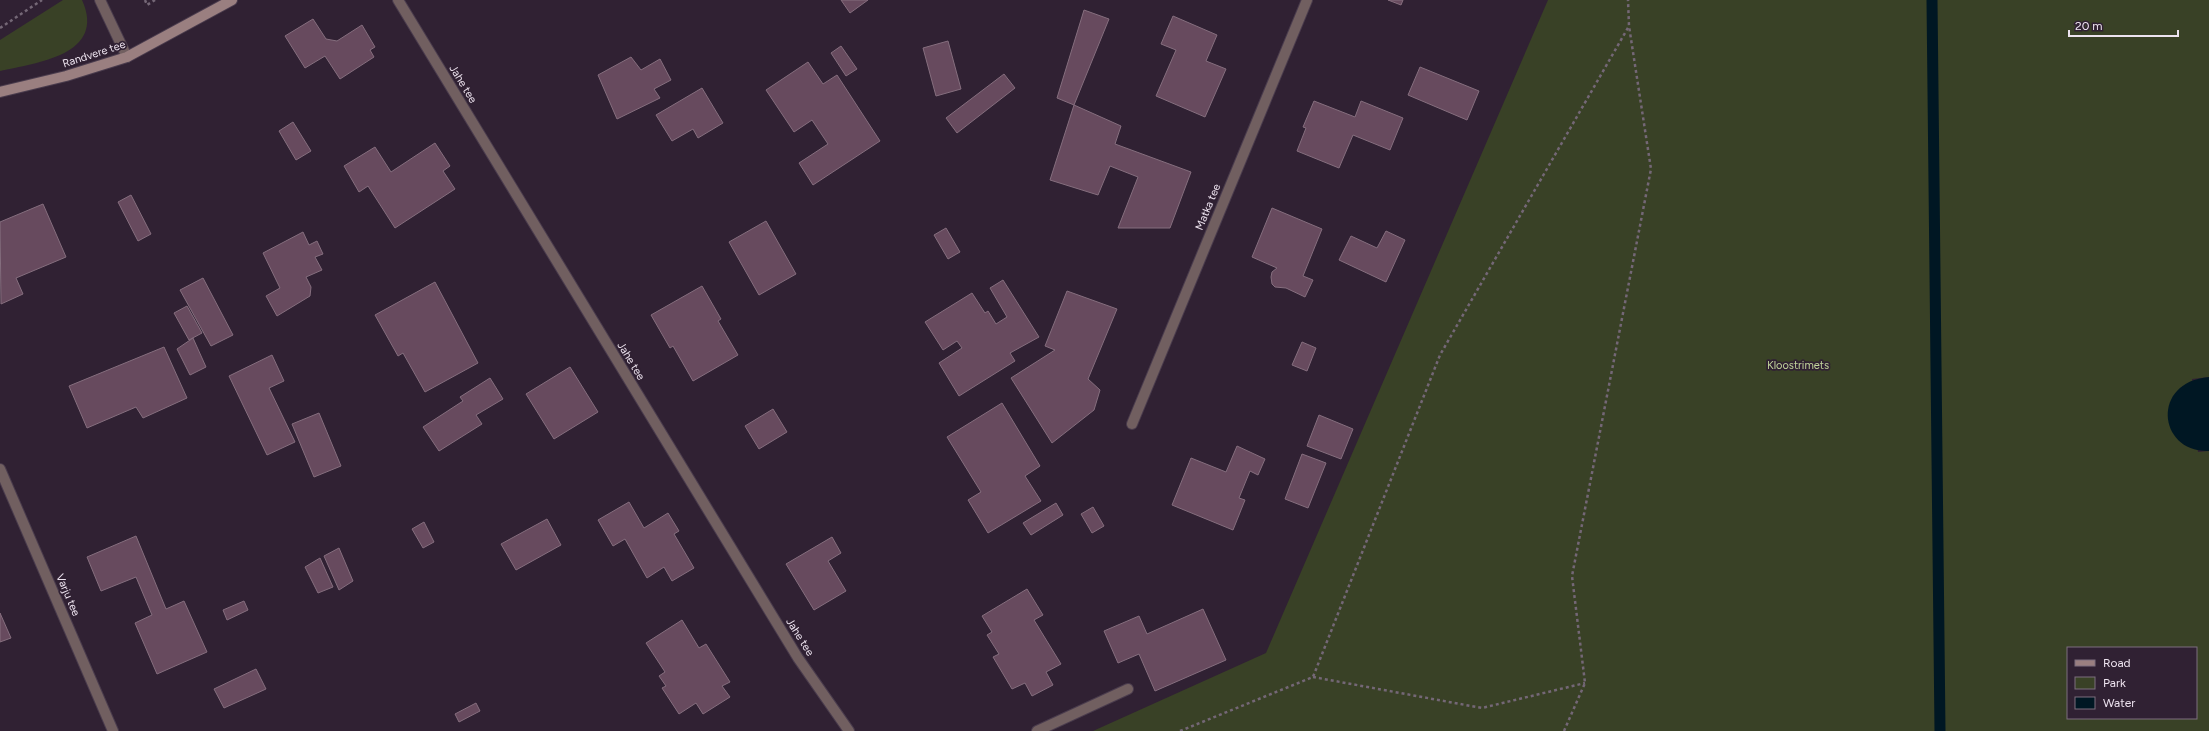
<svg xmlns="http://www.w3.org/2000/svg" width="2209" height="731" font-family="Figtree,sans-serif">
<rect width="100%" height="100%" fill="#302133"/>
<!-- green -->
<g fill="#394126" fill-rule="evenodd">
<path d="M63,0H82C107,55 36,63 0,71V40Z"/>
<path d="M1548,0H2209V377L2192,379L2198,452L2209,451V731H1093L1266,653ZM2068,648H2196V718H2068Z"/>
</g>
<!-- water -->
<path fill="#001723" d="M2209,377V451C2158,453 2150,382 2209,377Z"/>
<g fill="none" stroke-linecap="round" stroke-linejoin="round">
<!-- stream -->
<polyline stroke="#001723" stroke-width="11" points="1932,0 1940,731"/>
</g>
<!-- building -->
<g fill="#674a5e" stroke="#856e7e">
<polygon points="841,0 868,0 850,13"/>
<polygon points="1388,0 1403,0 1401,5"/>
<polygon points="1084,10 1109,19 1074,105 1057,98"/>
<polygon points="1173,16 1217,35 1206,61 1226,69 1205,117 1156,96 1176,50 1161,44"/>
<polygon points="313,19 326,39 337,41 362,25 375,47 370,50 374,57 340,79 325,56 305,68 285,36"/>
<polygon points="948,41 961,89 936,96 923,48"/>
<polygon points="841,46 857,69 846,76 831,53"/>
<polygon points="631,57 641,70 660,59 671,80 654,89 660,98 617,119 598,75"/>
<polygon points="808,62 823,84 837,75 880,141 813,185 799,163 828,144 812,120 794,132 766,90"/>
<polygon points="1420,67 1479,91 1467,120 1408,95"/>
<polygon points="1004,74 1015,88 957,133 946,118"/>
<polygon points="702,88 723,123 698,138 693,129 672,141 656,115"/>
<polygon points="1314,101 1355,117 1361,101 1403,118 1390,150 1353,135 1339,168 1297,151 1306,128 1303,127"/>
<polygon points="1074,105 1121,126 1115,144 1191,172 1170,228 1118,228 1138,177 1110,166 1098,195 1050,180"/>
<polygon points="293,122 311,151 296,160 279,131"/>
<polygon points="435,143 450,166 443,171 455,189 395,228 368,186 359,192 344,166 375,147 391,172"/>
<polygon points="131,195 151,234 138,241 118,202"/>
<polygon points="43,204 66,257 16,278 23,294 1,304 0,222"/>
<polygon points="1272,208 1322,229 1303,276 1313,280 1305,297 1286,288 1275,287 1272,284 1271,277 1272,272 1277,268 1252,257"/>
<polygon points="766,221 796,274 759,295 729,242"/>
<polygon points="946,228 960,252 948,259 934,235"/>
<polygon points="1386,231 1405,240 1386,282 1339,260 1351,236 1377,248"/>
<polygon points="303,232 309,245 317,241 323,254 315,257 322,270 306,277 311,287 310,296 277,316 266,296 280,288 263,253"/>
<polygon points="203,278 233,335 211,346 180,290"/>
<polygon points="1003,280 1039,337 1010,353 1015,361 959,396 939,363 962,348 957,341 943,350 925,322 972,293 985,313 988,311 996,324 1007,317 990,288"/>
<polygon points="435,282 478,363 425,392 403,353 398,356 375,315"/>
<polygon points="702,286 721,319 718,321 738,355 693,381 673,346 670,348 651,315"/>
<polygon points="1067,291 1117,309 1088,379 1100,390 1094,410 1052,443 1011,378 1055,350 1045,346"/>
<polygon points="187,306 202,333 189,340 174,313"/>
<polygon points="193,338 206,367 190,375 177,349"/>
<polygon points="1302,342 1316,348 1307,371 1292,365"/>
<polygon points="164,347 187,398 143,418 136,407 87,428 69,386"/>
<polygon points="272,355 284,381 269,388 295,442 267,455 229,376"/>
<polygon points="570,367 598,412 554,439 526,394"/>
<polygon points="490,378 503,399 476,415 482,424 439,451 423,427 463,401 460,397"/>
<polygon points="1002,403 1040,466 1025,476 1041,501 988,533 968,500 981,492 947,437"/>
<polygon points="773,409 787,432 759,449 745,426"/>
<polygon points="319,413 341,466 314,477 292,424"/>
<polygon points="1319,415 1353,429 1341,459 1307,446"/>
<polygon points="1237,446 1265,459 1258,475 1250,471 1239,498 1245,500 1233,530 1172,505 1191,458 1226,472"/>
<polygon points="1302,454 1326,463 1308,508 1285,499"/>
<polygon points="629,502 644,528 668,513 679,531 674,534 694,568 672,581 664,567 647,578 625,539 613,546 598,520"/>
<polygon points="1056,503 1063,515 1031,535 1023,523"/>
<polygon points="1093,507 1104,526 1092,533 1081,514"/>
<polygon points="547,519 561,545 516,570 501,544"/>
<polygon points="424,522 434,542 423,548 412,529"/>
<polygon points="136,536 166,609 184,601 207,652 157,674 135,623 152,615 136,577 101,591 87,557"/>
<polygon points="832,537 841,553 828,561 846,591 814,610 786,564"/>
<polygon points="339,548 353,581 339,590 324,556"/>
<polygon points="320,558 333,587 318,593 305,567"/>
<polygon points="1027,589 1043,615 1034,620 1061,664 1046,672 1053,685 1032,696 1025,683 1012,689 993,657 999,654 987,635 992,632 982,616"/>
<polygon points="244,601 248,610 227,620 223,610"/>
<polygon points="1203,609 1226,660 1155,691 1139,654 1118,663 1104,631 1139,616 1147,634"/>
<polygon points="0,613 11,638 0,642"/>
<polygon points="682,620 699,648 706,644 730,682 722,686 730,697 703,714 696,703 679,714 662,688 666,686 659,676 665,672 646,643"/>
<polygon points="256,669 266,689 224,708 214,689"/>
<polygon points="476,703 480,711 459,722 455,714"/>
</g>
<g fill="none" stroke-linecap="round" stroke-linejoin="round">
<defs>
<polyline id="lane" points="1037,731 1128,689"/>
<g id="street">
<polyline points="100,0 127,57"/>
<polyline points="398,0 798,658 849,731"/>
<polyline points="1132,424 1307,0"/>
<polyline points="0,469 113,731"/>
</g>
<polyline id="secondary" points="0,92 66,76 127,57 232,0"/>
</defs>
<!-- lane casing -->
<use href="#lane" stroke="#4a3c4d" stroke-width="12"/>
<!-- street casing -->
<use href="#street" stroke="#4a3c4d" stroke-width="12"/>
<!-- secondary casing -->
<use href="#secondary" stroke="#4a3c4d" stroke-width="12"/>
<!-- path -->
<g stroke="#746776" stroke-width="2.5" stroke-dasharray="3 3" stroke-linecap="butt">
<polyline points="145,0 147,5 155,0"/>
<polyline points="0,28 42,0"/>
<polyline points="1313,677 1482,708 1585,683"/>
<polyline points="1180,731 1313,677 1440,355 1629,26 1628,0"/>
<polyline points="1564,731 1585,683 1572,576 1651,169 1629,26"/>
</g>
<!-- lane -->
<use href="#lane" stroke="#715f60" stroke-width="10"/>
<!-- street -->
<use href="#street" stroke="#715f60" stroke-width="10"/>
<!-- secondary -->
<use href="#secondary" stroke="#9a7f80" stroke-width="10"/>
</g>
<g text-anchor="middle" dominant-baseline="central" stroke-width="3.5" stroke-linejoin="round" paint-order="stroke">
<!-- street labels -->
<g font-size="11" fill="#ede3ef" stroke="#302133">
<text transform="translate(94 54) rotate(-18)">Randvere tee</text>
<text transform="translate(463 84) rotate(59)">Jahe tee</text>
<text transform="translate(1208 207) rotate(-68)">Matka tee</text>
<text transform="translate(631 361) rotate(59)">Jahe tee</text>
<text transform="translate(68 595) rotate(67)">Varju tee</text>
<text transform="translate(800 637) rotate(58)">Jahe tee</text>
</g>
<!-- park labels -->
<g font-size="11" fill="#c2d59b" stroke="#302133">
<text x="1798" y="365">Kloostrimets</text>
</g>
</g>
<!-- legend -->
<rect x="2067" y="647" width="130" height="72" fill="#302133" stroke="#7c6f7e"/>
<rect x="2075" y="660" width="20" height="6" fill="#9a7f80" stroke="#7c6f7e"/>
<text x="2103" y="667" font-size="12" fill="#ede3ef">Road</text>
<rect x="2075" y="677" width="20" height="12" fill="#394126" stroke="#7c6f7e"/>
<text x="2103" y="687" font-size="12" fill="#ede3ef">Park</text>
<rect x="2075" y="697" width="20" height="12" fill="#001723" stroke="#7c6f7e"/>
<text x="2103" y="707" font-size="12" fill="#ede3ef">Water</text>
<!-- scale -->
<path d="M2069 30v6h109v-6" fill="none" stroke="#ede3ef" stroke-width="2"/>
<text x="2075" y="30" font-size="12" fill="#ede3ef" stroke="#302133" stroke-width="3" paint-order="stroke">20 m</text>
</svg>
